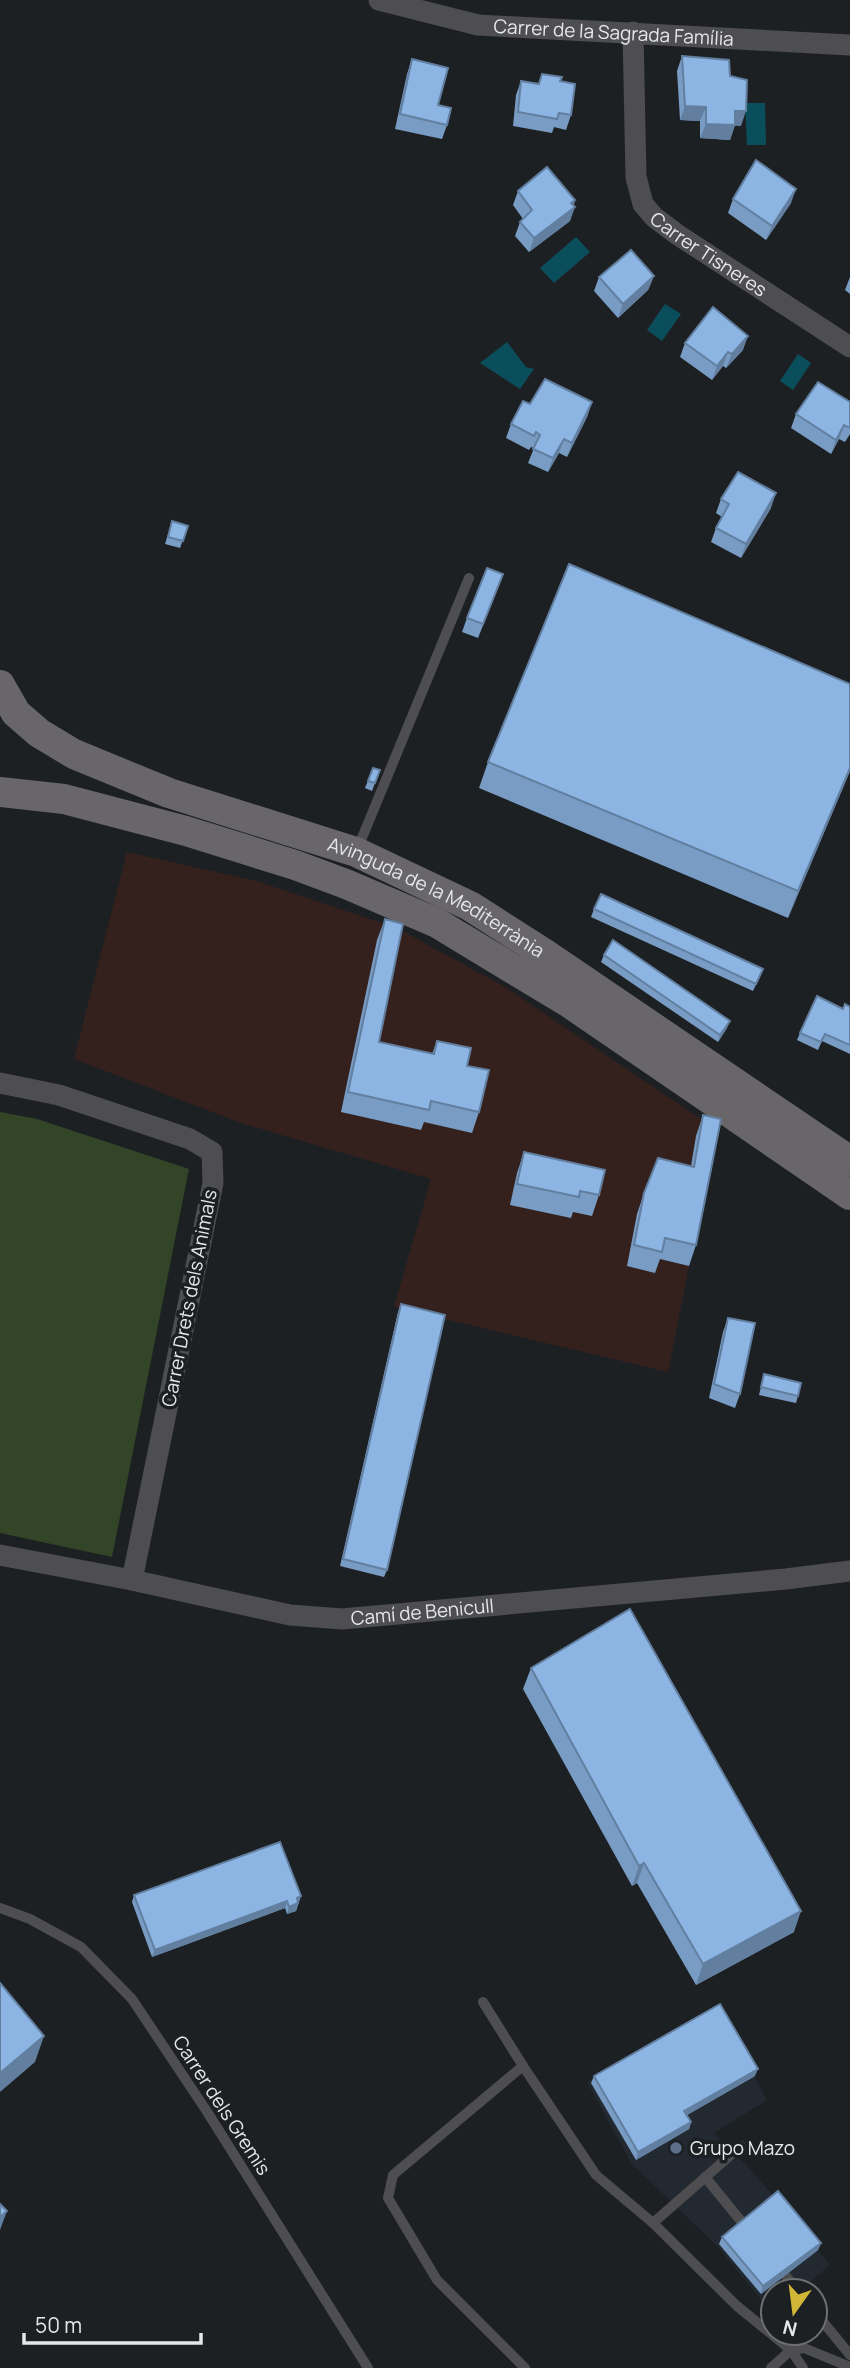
<svg xmlns="http://www.w3.org/2000/svg" width="850" height="2368" font-family="Manrope,sans-serif">
<rect width="100%" height="100%" fill="#1d2023"/>
<!-- built -->
<polygon fill="#222931" points="716,2008 767,2100 714,2133 752,2171 830,2265 799,2291 773,2291 772,2313 717,2246 631,2163 587,2082"/>
<!-- industrial -->
<polygon fill="#34211d" points="127,852 256,881 397,928 505,987 716,1129 668,1372 394,1307 431,1179 241,1123 74,1059"/>
<!-- green -->
<polygon fill="#334527" points="0,1112 37,1119 189,1169 112,1557 0,1533"/>
<!-- water -->
<g fill="#0b4e5b">
<polygon points="745,103 765,103 766,145 747,145"/>
<polygon points="576,237 590,252 554,283 540,268"/>
<polygon points="665,304 681,314 662,341 647,330"/>
<polygon points="507,342 526,367 534,369 520,389 480,363"/>
<polygon points="798,354 811,363 793,390 780,381"/>
</g>
<g fill="none" stroke-linecap="round" stroke-linejoin="round">
<!-- service -->
<g stroke="#4e4d4f" stroke-width="10">
<polyline points="357,850 469,578"/>
<polyline points="0,1908 30,1919 81,1947 132,1999 206,2110 368,2368"/>
<polyline points="483,2002 523,2066"/>
<polyline points="741,2146 653,2223 737,2306 791,2350 803,2368"/>
<polyline points="705,2177 750,2232"/>
<polyline points="778,2266 798,2291"/>
<polyline points="815,2312 850,2355"/>
<polyline points="525,2368 437,2280 388,2198 393,2175 523,2066 596,2175 653,2223"/>
<polyline points="771,2368 791,2350 804,2348 850,2367"/>
</g>
<!-- minor -->
<g stroke="#4e4d4f" stroke-width="21">
<path id="s1" d="M379,0L478,25L850,45"/>
<path id="s2" d="M633,32L636,177L643,204L654,217L678,235L850,347"/>
<polyline points="0,1083 59,1095 190,1139 212,1152 213,1183 132,1580"/>
<path id="s3" d="M0,1555L132,1580L290,1615L342,1619L786,1579L850,1571"/>
</g>
<!-- secondary -->
<g stroke="#686669" stroke-width="30">
<path id="s4" d="M0,685L16,713L39,733L74,754L169,793L356,852L470,906L545,954L850,1161"/>
<polyline points="0,792 64,799 186,831 295,865 346,884 437,923 571,1004 850,1195"/>
</g>
</g>
<!-- wall -->
<g fill="#789cc4">
<polygon points="682,56 730,76 741,126 735,125 730,140 700,138 700,121 680,120 677,71"/>
<polygon points="412,59 447,125 442,139 395,129 407,74"/>
<polygon points="542,74 560,81 571,115 566,130 554,127 552,133 513,126 516,95 521,81 538,84"/>
<polygon points="518,191 575,200 570,221 529,252 515,236 520,222 523,219 513,205"/>
<polygon points="733,199 791,203 766,240 728,213"/>
<polygon points="654,276 648,290 618,318 594,291 599,277"/>
<polygon points="850,277 850,294 845,290"/>
<polygon points="685,343 743,350 726,368 723,366 712,380 680,357"/>
<polygon points="592,402 587,417 567,457 559,453 548,472 528,463 534,448 531,447 529,450 506,438 511,424 530,404"/>
<polygon points="850,402 850,434 845,442 839,439 831,454 791,428 796,414"/>
<polygon points="721,499 771,508 741,558 711,542 716,528 722,517 716,513"/>
<polygon points="172,521 188,526 180,548 165,544"/>
<polygon points="498,588 478,638 462,632 467,618"/>
<polygon points="488,762 850,771 788,918 479,788"/>
<polygon points="373,768 380,770 372,791 365,788"/>
<polygon points="594,909 763,969 760,976 753,991 591,917"/>
<polygon points="385,919 379,1042 432,1054 437,1041 467,1066 479,1112 472,1133 424,1122 421,1130 341,1112 377,940"/>
<polygon points="604,955 727,1028 718,1042 601,962"/>
<polygon points="850,1007 850,1054 822,1041 818,1050 797,1040 800,1033 843,1009"/>
<polygon points="703,1115 696,1245 689,1266 660,1259 655,1273 627,1266 637,1214 644,1193 691,1166 696,1136"/>
<polygon points="524,1152 599,1195 592,1216 573,1212 571,1218 510,1205 517,1173"/>
<polygon points="401,1304 387,1570 384,1577 340,1566 398,1312"/>
<polygon points="728,1318 740,1394 735,1408 709,1398 723,1332"/>
<polygon points="764,1374 798,1396 796,1403 759,1395"/>
<polygon points="531,1668 794,1932 696,1985 637,1883 632,1886 523,1689"/>
<polygon points="134,1895 301,1896 296,1911 287,1914 285,1908 152,1957 132,1902"/>
<polygon points="594,2076 755,2076 687,2115 691,2122 689,2129 636,2160 591,2083"/>
<polygon points="722,2237 821,2243 818,2250 761,2294 719,2244"/>
</g>
<!-- shaded-wall -->
<g fill="#627fa0">
<polygon points="685,106 706,107 700,121 680,120"/>
<polygon points="735,111 746,111 741,126 730,125"/>
<polygon points="706,124 735,125 730,140 700,138"/>
<polygon points="796,189 791,203 766,240 772,226"/>
<polygon points="575,200 572,210 575,207 570,221 529,252 534,238"/>
<polygon points="654,276 648,290 618,318 623,304"/>
<polygon points="748,336 743,350 726,368 732,354"/>
<polygon points="728,352 723,366 712,380 717,366"/>
<polygon points="592,402 587,417 567,457 572,443"/>
<polygon points="844,425 839,439 831,454 836,440"/>
<polygon points="564,439 559,453 548,472 553,458"/>
<polygon points="776,493 771,508 741,558 746,544"/>
<polygon points="850,768 850,771 788,918 798,891"/>
<polygon points="730,1021 727,1028 718,1042 720,1035"/>
<polygon points="644,1863 637,1883 632,1886 639,1866"/>
<polygon points="301,1896 296,1911 287,1914 289,1907 297,1898"/>
<polygon points="287,1901 285,1908 152,1957 155,1950"/>
<polygon points="801,1911 794,1932 696,1985 703,1964"/>
<polygon points="44,2036 35,2062 0,2092 0,2073"/>
<polygon points="758,2069 755,2076 682,2118 684,2111"/>
<polygon points="691,2122 689,2129 636,2160 638,2152"/>
<polygon points="7,2211 0,2230 0,2217"/>
<polygon points="821,2243 818,2250 761,2294 763,2286"/>
</g>
<!-- building -->
<g fill="#8cb5e4" stroke="#627fa0" stroke-width="2">
<polygon points="682,56 729,60 730,76 747,80 746,111 735,111 735,125 706,124 706,107 685,106"/>
<polygon points="412,59 448,68 438,105 451,108 447,125 400,114"/>
<polygon points="542,74 562,77 560,81 575,84 571,115 559,113 557,119 518,112 521,81 539,84"/>
<polygon points="756,160 796,189 772,226 733,199"/>
<polygon points="547,167 575,200 571,203 575,207 534,238 520,222 532,210 518,191"/>
<polygon points="631,250 654,276 623,304 599,277"/>
<polygon points="713,307 748,336 732,354 728,352 717,366 685,343"/>
<polygon points="545,379 592,402 572,443 564,439 553,458 533,449 540,435 536,432 534,436 511,424 523,401 530,404"/>
<polygon points="818,382 850,402 850,428 844,425 836,440 796,414"/>
<polygon points="738,472 776,493 746,544 716,528 729,504 721,499"/>
<polygon points="172,521 188,526 183,541 168,537"/>
<polygon points="569,564 850,684 850,768 798,891 488,762"/>
<polygon points="487,568 503,574 483,624 467,618"/>
<polygon points="373,768 380,770 375,783 368,781"/>
<polygon points="601,894 763,969 756,984 594,909"/>
<polygon points="385,919 403,924 379,1042 434,1054 437,1041 471,1048 467,1066 489,1070 479,1112 431,1101 429,1110 348,1092"/>
<polygon points="613,940 730,1021 720,1035 604,955"/>
<polygon points="817,996 843,1009 845,1004 850,1007 850,1045 825,1034 821,1042 800,1033"/>
<polygon points="703,1115 721,1119 696,1245 665,1238 662,1252 634,1245 644,1193 658,1158 694,1167"/>
<polygon points="524,1152 605,1170 599,1195 580,1191 579,1197 517,1184"/>
<polygon points="401,1304 445,1315 387,1570 343,1559"/>
<polygon points="728,1318 755,1323 740,1394 714,1384"/>
<polygon points="764,1374 801,1383 798,1396 761,1387"/>
<polygon points="630,1609 801,1911 703,1964 644,1863 639,1866 531,1668"/>
<polygon points="280,1842 301,1896 297,1898 298,1903 289,1907 287,1901 155,1950 134,1895"/>
<polygon points="0,1983 44,2036 0,2073"/>
<polygon points="720,2004 758,2069 684,2111 691,2122 638,2152 594,2076"/>
<polygon points="778,2191 821,2243 763,2286 722,2237"/>
<polygon points="0,2204 7,2211 0,2217"/>
</g>
<!-- markers -->
<circle fill="#5c6f8a" stroke="#1d2023" stroke-width="2.5" cx="676" cy="2148" r="7"/>
<g text-anchor="middle" dominant-baseline="central" stroke-width="7" stroke-linejoin="round" paint-order="stroke">
<!-- street labels -->
<g font-size="19" fill="#e5e7ea" stroke="#1d2023">
<text stroke="none"><textPath href="#s1" startOffset="238">Carrer de la Sagrada Família</textPath></text>
<text stroke="none"><textPath href="#s2" startOffset="256">Carrer Tisneres</textPath></text>
<text stroke="none"><textPath href="#s4" startOffset="494">Avinguda de la Mediterrània</textPath></text>
<text transform="translate(189 1298) rotate(-79)">Carrer Drets dels Animals</text>
<text stroke="none"><textPath href="#s3" startOffset="429">Camí de Benicull</textPath></text>
<text transform="translate(222 2105) rotate(57)">Carrer dels Gremis</text>
</g>
<!-- poi labels -->
<g font-size="19" fill="#e5e7ea" stroke="#1d2023" text-anchor="start">
<text x="690" y="2148">Grupo Mazo</text>
</g>
</g>
<!-- north arrow -->
<g transform="translate(794 2312) rotate(194)"><circle r="33" fill="#1d2023" stroke="#6d7073" stroke-width="2"/>
<path d="M0-5L12 26L0 18L-12 26Z" fill="#d2b736"/>
<text y="-10" font-size="19" font-weight="bold" text-anchor="middle" fill="#e5e7ea">N</text>
</g>
<!-- scale -->
<path d="M24 2333v10h177v-10" fill="none" stroke="#e5e7ea" stroke-width="3.5"/>
<text x="35" y="2333" font-size="21" fill="#e5e7ea" stroke="#1d2023" stroke-width="5" paint-order="stroke">50 m</text>
</svg>
